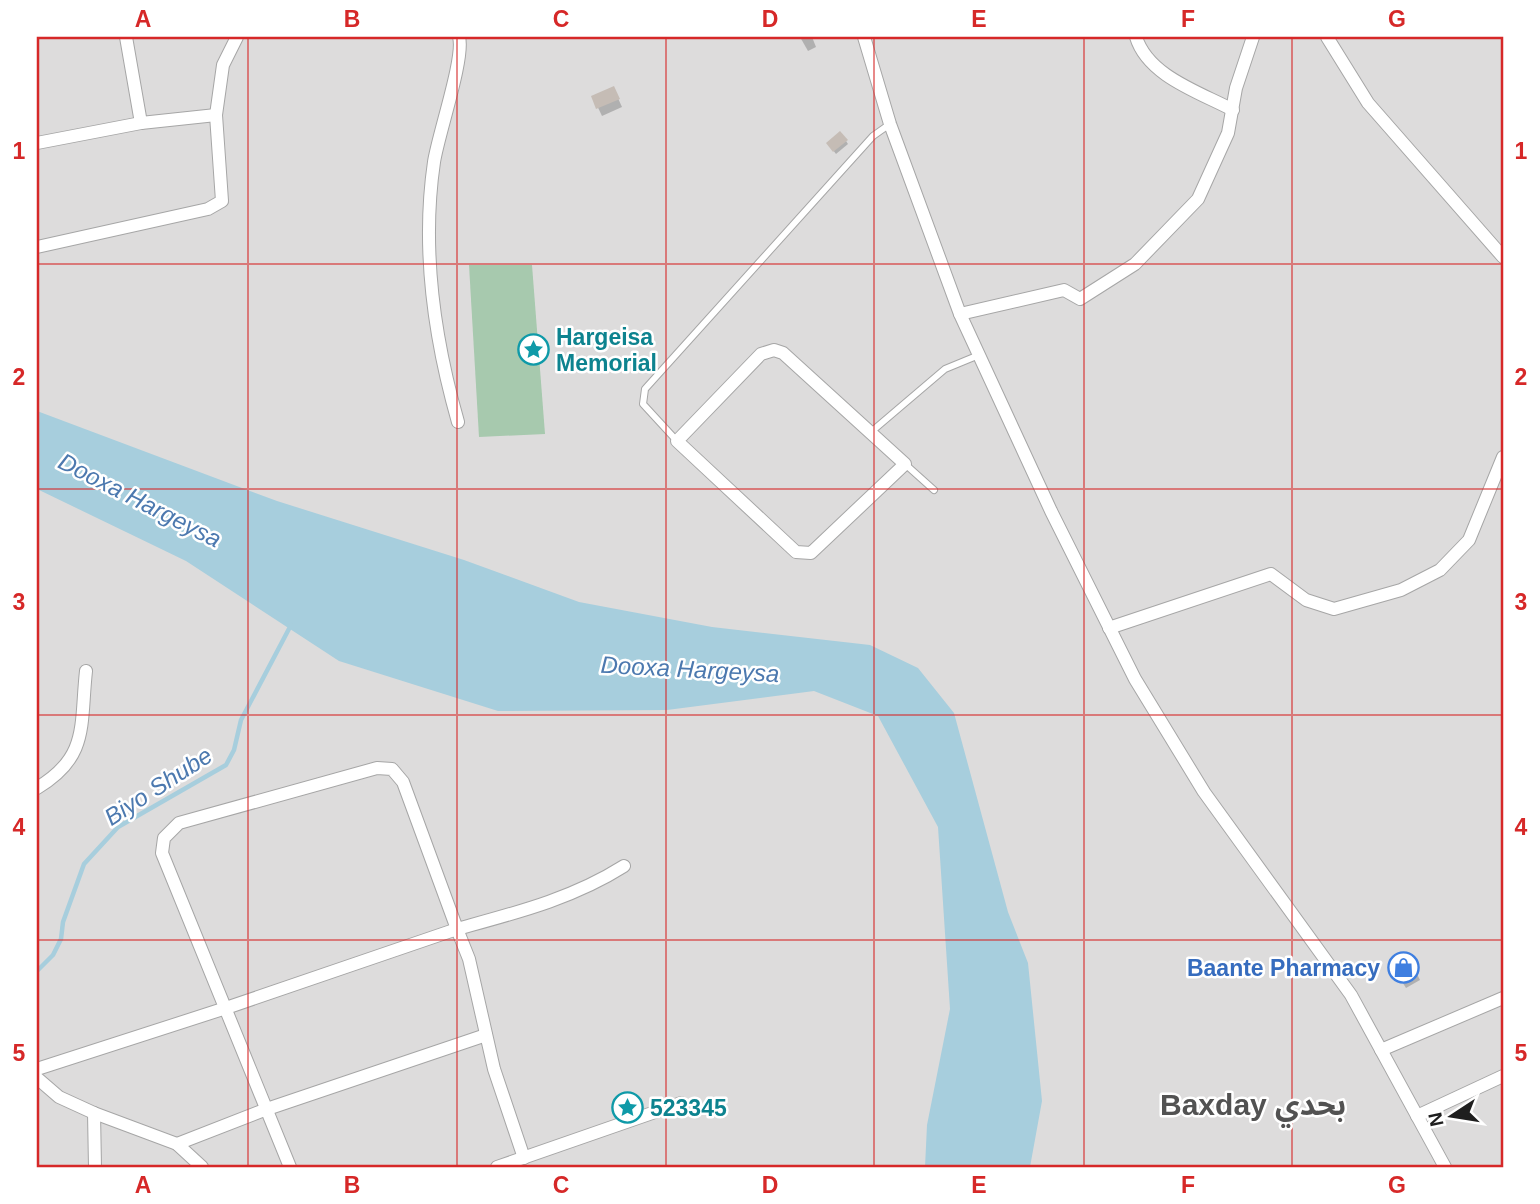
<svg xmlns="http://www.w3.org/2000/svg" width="1540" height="1204" font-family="Helvetica,'Noto Sans Arabic',sans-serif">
<rect width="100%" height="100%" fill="#f0ede6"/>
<!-- residential -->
<rect fill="#dddcdc" x="37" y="37" width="1466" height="1130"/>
<!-- cemetery -->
<polygon fill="#a7c9ae" points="469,265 532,265 545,434 479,437"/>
<!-- water -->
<polygon fill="#a7cedd" points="37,411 277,501 464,560 579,602 712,627 870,645 918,668 954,713 1008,912 1028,963 1042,1101 1030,1167 925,1167 927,1125 950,1009 938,827 878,716 814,691 667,710 498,711 339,661 186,561 37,489"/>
<!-- shadow -->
<g fill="#0003">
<polygon points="800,37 812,37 816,47 808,51"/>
<polygon points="617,96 622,107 602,116 593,97"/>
<polygon points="846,141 848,144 836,154 830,146"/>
<polygon points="1391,964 1412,964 1420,980 1406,988"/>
</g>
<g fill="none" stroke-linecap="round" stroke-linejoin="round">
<!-- stream -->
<polyline stroke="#a7cedd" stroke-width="4.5" points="37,971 53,955 61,939 63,922 84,864 118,827 226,765 234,750 241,720 291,625"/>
</g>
<!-- building -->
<g fill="#c5bcb5">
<polygon points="614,86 620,99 596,109 591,96"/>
<polygon points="840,131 848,140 833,152 826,143"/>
<polygon points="1409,954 1417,972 1400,982 1389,963"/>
</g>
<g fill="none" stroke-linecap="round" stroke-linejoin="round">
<defs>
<g id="service">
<polyline points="871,432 945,369 979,355"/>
<polyline points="677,441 643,404 645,389 873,136 890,124"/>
<polyline points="905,464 934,490"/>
</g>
<g id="minor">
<polyline points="126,37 141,123"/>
<polyline points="864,37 890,124 960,314 1051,511 1135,679 1204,792 1351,995 1445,1167"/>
<path d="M1136,37C1148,76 1199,92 1233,110"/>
<polyline points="1327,37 1368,103 1503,257"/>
<polyline points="37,143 141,123 216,115"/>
<polyline points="37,247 208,209 222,201 216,115 223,65 237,37"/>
<polyline points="960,314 1064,290 1080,299 1135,264 1198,199 1228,133 1236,88 1253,37"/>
<polygon points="774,350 783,353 905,464 811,553 796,552 677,441 761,354"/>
<path d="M458,422C434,338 421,250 434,162C438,135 465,57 459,37"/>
<polyline points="1109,628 1271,574 1306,600 1334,609 1401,590 1440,570 1469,540 1503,457"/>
<path d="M37,788C89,757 80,726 86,671"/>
<polyline points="1381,1050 1503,998"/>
<polyline points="37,1069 226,1008 457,929 469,959 494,1069 524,1158"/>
<polyline points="37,1078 59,1097 94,1113 177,1144 202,1167"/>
<polyline points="94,1113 95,1167"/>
<polyline points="1417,1116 1503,1076"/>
<polyline points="177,1144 267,1109 486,1035"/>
<path d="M290,1167L162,853L164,838L179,823L377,768L392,769L403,782L457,929C515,913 572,899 624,866"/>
<polyline points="497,1167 681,1103"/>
</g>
</defs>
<!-- service casing -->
<use href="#service" stroke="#a6a6a6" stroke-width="8"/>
<!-- minor casing -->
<use href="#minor" stroke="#a6a6a6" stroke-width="14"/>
<!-- service -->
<use href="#service" stroke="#fff" stroke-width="6"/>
<!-- minor -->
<use href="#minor" stroke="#fff" stroke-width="12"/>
</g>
<!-- grid -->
<path fill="none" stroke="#d62828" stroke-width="2" stroke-opacity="0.55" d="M248,37V1167M457,37V1167M666,37V1167M874,37V1167M1084,37V1167M1292,37V1167M37,264H1503M37,489H1503M37,715H1503M37,940H1503"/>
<!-- icons -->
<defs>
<symbol id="sight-ring" viewBox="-11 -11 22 22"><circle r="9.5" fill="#fff" stroke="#0f9aa8" stroke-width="1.5"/><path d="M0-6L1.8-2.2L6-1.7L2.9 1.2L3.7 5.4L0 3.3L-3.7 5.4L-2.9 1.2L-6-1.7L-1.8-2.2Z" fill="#0f9aa8"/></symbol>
<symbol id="shop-ring" viewBox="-11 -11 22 22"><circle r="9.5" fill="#fff" stroke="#3f7fe0" stroke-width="1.5"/><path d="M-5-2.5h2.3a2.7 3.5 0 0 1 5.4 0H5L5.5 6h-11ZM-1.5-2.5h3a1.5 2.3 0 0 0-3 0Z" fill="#3f7fe0"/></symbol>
</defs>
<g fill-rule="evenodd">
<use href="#sight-ring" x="516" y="332" width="35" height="35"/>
<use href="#shop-ring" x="1386" y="950" width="35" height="35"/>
<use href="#sight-ring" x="610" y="1090" width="35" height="35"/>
</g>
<g text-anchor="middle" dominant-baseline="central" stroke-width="5" stroke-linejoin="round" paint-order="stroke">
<!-- culture labels -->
<g font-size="23" font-weight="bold" fill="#0d838f" stroke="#fff" text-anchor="start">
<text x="556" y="337">Hargeisa<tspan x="556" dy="26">Memorial</tspan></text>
<text x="650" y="1108">523345</text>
</g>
<!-- shop labels -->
<g font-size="23" font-weight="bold" fill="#366cbe" stroke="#fff" text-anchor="end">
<text x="1380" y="968">Baante Pharmacy</text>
</g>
<!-- water labels -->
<g font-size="24" font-style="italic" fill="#4c79af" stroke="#fff">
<text transform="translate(140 500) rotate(27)">Dooxa Hargeysa</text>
<text transform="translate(690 669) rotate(3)">Dooxa Hargeysa</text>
<text transform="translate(158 786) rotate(-33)">Biyo Shube</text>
</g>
<!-- district labels -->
<g font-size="30" font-weight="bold" fill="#525252" stroke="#fff">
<text x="1253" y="1104">Baxday بحدي</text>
</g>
</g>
<!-- border -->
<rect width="1540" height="1204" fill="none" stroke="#ffffff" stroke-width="77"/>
<!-- north arrow -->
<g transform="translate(1452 1116) rotate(258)" stroke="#ffffff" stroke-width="5" paint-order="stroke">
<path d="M0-5L12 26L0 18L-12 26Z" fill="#1f1f1f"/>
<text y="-10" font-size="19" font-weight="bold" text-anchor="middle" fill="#1f1f1f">N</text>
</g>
<rect x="38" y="38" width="1464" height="1128" fill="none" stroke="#d62828" stroke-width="2.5"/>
<g font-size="23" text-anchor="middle" font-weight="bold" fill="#d62828">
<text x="143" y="27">A</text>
<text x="352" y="27">B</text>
<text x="561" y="27">C</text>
<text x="770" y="27">D</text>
<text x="979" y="27">E</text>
<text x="1188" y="27">F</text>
<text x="1397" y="27">G</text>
<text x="19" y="159">1</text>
<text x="1521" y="159">1</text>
<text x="19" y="385">2</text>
<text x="1521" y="385">2</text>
<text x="19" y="610">3</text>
<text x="1521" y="610">3</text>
<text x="19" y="835">4</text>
<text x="1521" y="835">4</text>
<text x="19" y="1061">5</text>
<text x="1521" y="1061">5</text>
<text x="143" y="1193">A</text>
<text x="352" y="1193">B</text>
<text x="561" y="1193">C</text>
<text x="770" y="1193">D</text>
<text x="979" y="1193">E</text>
<text x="1188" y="1193">F</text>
<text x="1397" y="1193">G</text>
</g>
</svg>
